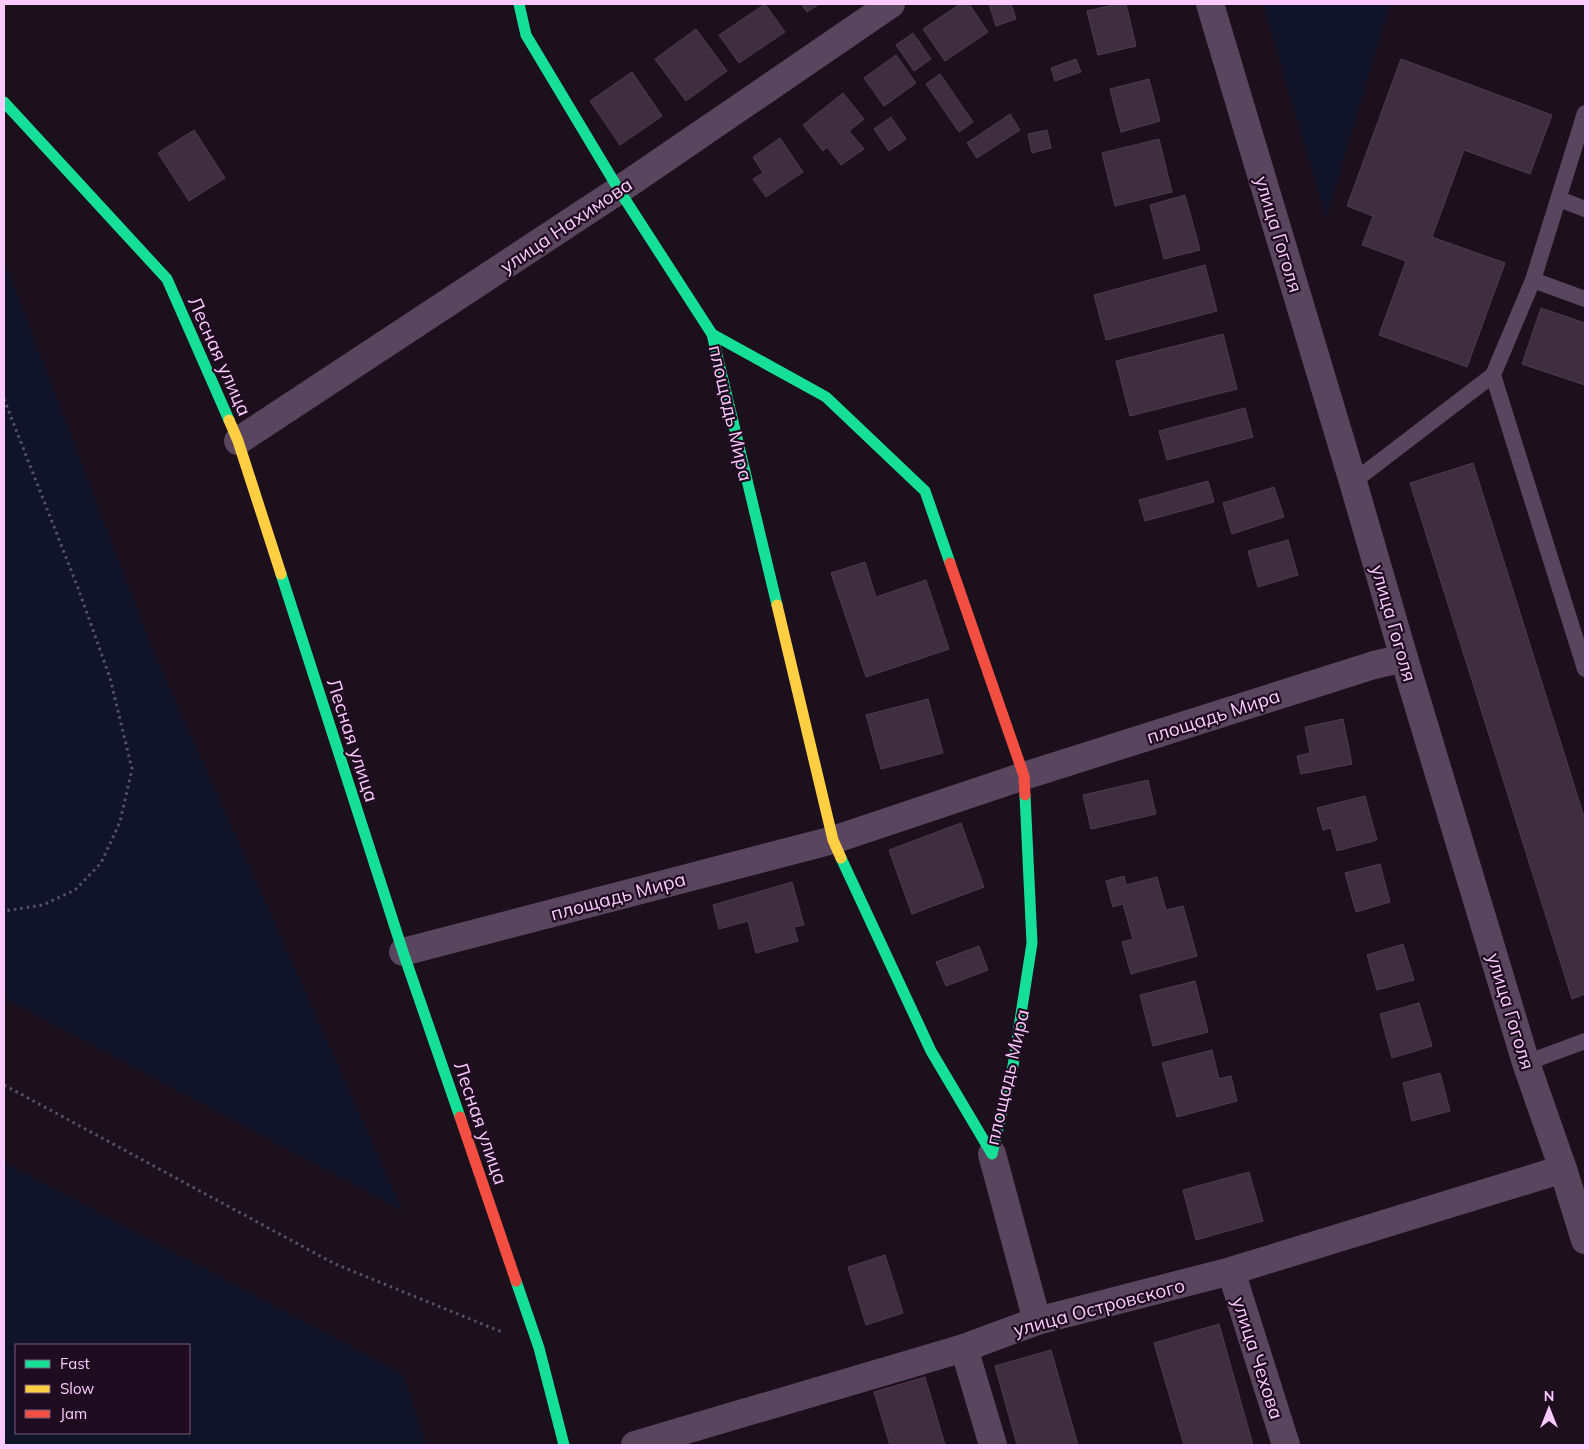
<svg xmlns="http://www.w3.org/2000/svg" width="1589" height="1449" font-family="Mulish,sans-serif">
<rect width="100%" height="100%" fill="#1c101c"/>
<!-- green -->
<g fill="#111428" fill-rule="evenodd">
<polygon points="1263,4 1390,4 1326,218"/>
<polygon points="4,259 152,648 403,1211 4,998"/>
<path d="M4,1162L403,1374L427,1445H4ZM16,1345H189V1433H16Z"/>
</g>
<!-- building -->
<g fill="#3e2e3e" stroke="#503a50">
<polygon points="765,4 785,32 739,63 719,35"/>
<polygon points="801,4 819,4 807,12"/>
<polygon points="960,4 969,4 988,32 945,61 923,29"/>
<polygon points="989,4 1011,4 1016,19 996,26"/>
<polygon points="1117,4 1126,4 1136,46 1098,55 1087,11"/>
<polygon points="696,29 727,71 686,101 655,59"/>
<polygon points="913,33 931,59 914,71 896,45"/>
<polygon points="896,55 916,83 884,106 864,78"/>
<polygon points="1076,59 1081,72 1055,81 1051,68"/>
<polygon points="1401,59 1552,115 1530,174 1464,150 1432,237 1505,263 1467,367 1379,335 1406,261 1362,245 1373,216 1347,206"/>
<polygon points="632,72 662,116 620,145 590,101"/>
<polygon points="940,74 973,122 959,132 926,84"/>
<polygon points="1149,79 1160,121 1121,132 1110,89"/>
<polygon points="843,93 864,119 849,131 864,149 841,165 827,147 823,151 803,125"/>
<polygon points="1010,114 1020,130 977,158 967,143"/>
<polygon points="891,117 906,139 889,151 874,129"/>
<polygon points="194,130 225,178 189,201 158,153"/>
<polygon points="1047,130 1051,148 1032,153 1028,134"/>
<polygon points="780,138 803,172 766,197 753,179 763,173 753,157"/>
<polygon points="1159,139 1172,192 1115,206 1102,153"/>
<polygon points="1185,195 1200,250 1164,259 1150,205"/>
<polygon points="1205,265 1217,311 1106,340 1094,295"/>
<polygon points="1541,308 1585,323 1585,385 1522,364"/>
<polygon points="1223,334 1237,389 1130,416 1116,361"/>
<polygon points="1245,408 1253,437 1167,460 1159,431"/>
<polygon points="1473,463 1585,820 1585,994 1572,999 1410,483"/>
<polygon points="1208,481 1214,502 1145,521 1139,500"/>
<polygon points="1274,487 1284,517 1232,534 1223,503"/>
<polygon points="1288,540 1298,575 1258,587 1248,551"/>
<polygon points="865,562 876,597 926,580 949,649 866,677 831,573"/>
<polygon points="928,699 943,753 881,769 866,715"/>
<polygon points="1343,719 1352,764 1301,774 1297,756 1310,753 1305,727"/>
<polygon points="1148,780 1156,814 1091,829 1083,795"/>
<polygon points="1365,796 1377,840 1337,851 1331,828 1323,830 1317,808"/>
<polygon points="961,823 984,887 912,914 889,850"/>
<polygon points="1380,864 1390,902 1356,912 1345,873"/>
<polygon points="1124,876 1126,885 1157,877 1166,910 1183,906 1197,956 1131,974 1122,942 1133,939 1123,904 1113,907 1106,881"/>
<polygon points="792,882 804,925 794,927 798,941 756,953 748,921 719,929 713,905"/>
<polygon points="1403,944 1414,980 1377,990 1367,955"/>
<polygon points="979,946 988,970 946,986 936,962"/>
<polygon points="1195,981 1208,1032 1153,1046 1140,995"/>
<polygon points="1419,1003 1432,1046 1392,1058 1380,1014"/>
<polygon points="1212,1050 1219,1079 1231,1076 1237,1101 1177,1117 1162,1063"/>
<polygon points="1440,1073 1450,1111 1412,1121 1403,1083"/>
<polygon points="1249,1172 1263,1221 1196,1240 1183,1190"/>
<polygon points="885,1255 903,1313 866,1325 848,1267"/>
<polygon points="1219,1324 1253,1445 1184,1445 1154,1343"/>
<polygon points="1051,1350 1078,1445 1017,1445 995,1366"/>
<polygon points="925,1377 945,1445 890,1445 874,1392"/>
</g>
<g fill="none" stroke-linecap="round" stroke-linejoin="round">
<!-- path -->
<g stroke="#58506b" stroke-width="3" stroke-dasharray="2.5 4" stroke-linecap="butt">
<polyline points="4,399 78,588 110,678 132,769 120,822 101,863 75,890 43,905 4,911"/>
<polyline points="4,1085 335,1264 502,1332"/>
</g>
<!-- lane -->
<g stroke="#59455d" stroke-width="16">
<polyline points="1559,199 1585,209"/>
<polyline points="1533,280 1585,113"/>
<polyline points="1493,375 1533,280 1585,299"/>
<polyline points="1353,482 1493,375 1585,669"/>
<polyline points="1526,1063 1585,1041"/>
</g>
<!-- street -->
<g stroke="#59455d" stroke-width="28">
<polyline points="1210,4 1353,482 1404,658 1526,1063 1563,1169 1585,1240"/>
<polyline points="238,441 619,190 891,4"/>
<polyline points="403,952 833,840 1024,776 1374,665 1404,658"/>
<polyline points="992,1154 1037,1321"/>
<polyline points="1231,1271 1286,1445"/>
<polyline points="964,1348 993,1445"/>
<polyline points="635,1445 964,1348 1037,1321 1231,1271 1563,1169"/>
</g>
<!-- fast -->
<g stroke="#16e098" stroke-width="11">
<polyline points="519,4 526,35 619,190 712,334 777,605"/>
<polyline points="4,102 167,279 229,420"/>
<polyline points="712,334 826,397 925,491 950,563"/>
<polyline points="281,574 403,952 460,1117"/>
<polyline points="841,858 931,1051 992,1154 1013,1066 1032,943 1025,795"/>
<polyline points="516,1281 539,1348 564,1445"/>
</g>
<!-- slow -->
<g stroke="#ffcf43" stroke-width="11">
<polyline points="229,420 238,441 281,574"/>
<polyline points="777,605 833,840 841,858"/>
</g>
<!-- jam -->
<g stroke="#f24e42" stroke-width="11">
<polyline points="950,563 1024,776 1025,795"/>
<polyline points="460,1117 516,1281"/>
</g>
</g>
<g text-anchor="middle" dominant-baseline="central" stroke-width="4.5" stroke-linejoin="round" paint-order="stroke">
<!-- street labels -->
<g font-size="19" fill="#fbcbff" stroke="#200c20">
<text transform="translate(566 225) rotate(-34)">улица Нахимова</text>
<text transform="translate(1279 234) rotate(73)">улица Гоголя</text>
<text transform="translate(220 356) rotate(66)">Лесная улица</text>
<text transform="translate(731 413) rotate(77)">площадь Мира</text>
<text transform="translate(1394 623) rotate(74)">улица Гоголя</text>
<text transform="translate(1213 716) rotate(-18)">площадь Мира</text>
<text transform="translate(353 740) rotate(72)">Лесная улица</text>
<text transform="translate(618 896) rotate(-15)">площадь Мира</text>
<text transform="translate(1511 1011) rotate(73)">улица Гоголя</text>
<text transform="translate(1007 1077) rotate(-77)">площадь Мира</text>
<text transform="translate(481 1123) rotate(71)">Лесная улица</text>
<text transform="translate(1099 1307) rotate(-15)">улица Островского</text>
<text transform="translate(1258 1358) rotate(72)">улица Чехова</text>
</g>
</g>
<!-- border -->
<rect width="1589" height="1449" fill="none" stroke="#fbcbff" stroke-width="10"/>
<!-- legend -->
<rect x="15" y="1344" width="175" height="90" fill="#200c20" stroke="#785879"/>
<rect x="25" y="1360" width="25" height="8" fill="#16e098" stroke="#785879"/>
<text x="60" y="1369" font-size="15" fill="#fbcbff">Fast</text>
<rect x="25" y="1385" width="25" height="8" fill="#ffcf43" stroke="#785879"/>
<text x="60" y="1394" font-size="15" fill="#fbcbff">Slow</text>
<rect x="25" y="1410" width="25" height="8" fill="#f24e42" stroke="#785879"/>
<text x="60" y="1419" font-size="15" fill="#fbcbff">Jam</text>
<!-- north arrow -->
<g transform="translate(1549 1409)" stroke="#200c20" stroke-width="4" paint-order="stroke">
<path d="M0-4L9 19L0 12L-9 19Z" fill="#fbcbff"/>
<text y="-8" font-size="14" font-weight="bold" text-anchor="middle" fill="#fbcbff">N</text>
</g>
</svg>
